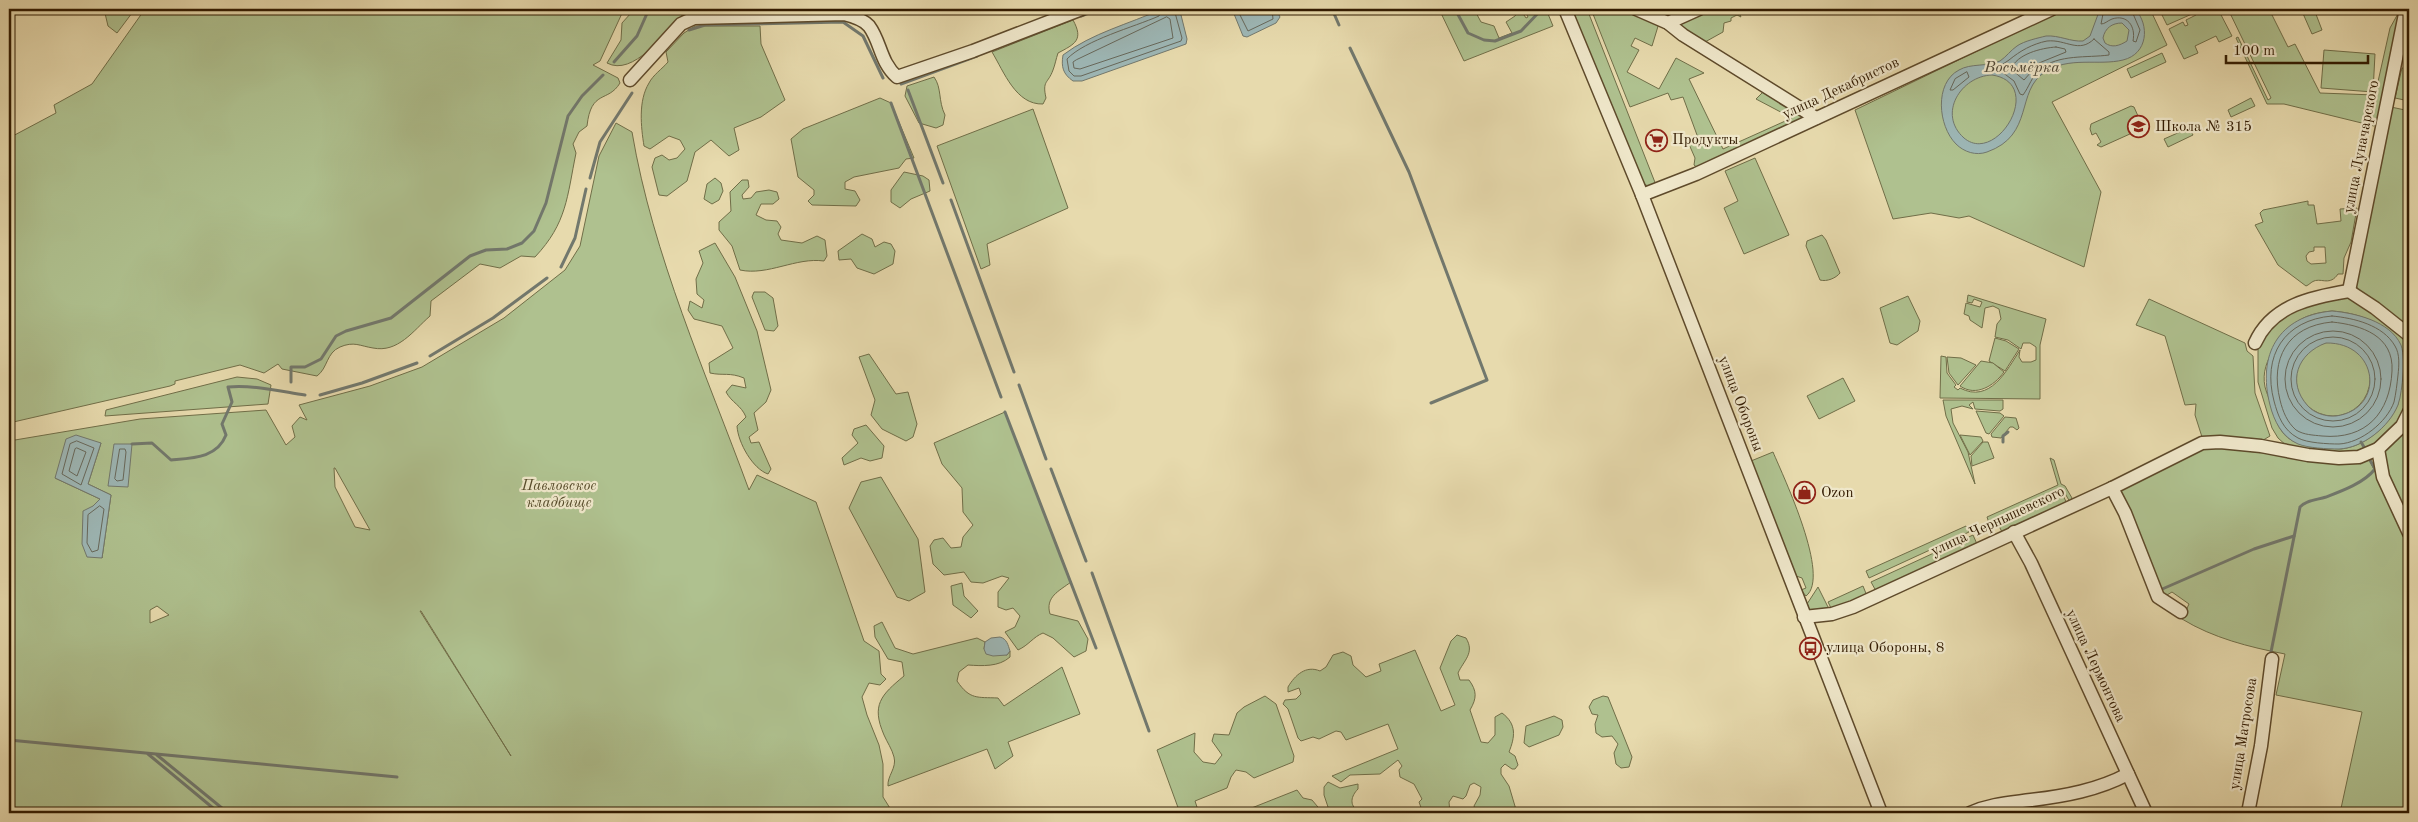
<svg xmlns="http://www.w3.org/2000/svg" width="2418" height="822" font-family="'Old Standard TT',serif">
<rect width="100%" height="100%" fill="#e7daad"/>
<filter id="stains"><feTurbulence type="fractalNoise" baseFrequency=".004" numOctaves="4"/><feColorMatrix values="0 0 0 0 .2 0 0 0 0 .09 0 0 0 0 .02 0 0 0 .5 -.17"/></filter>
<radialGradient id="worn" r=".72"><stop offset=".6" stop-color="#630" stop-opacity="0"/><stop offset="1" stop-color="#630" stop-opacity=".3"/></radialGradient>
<!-- green -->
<g fill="#afc18f" stroke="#706e48" fill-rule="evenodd">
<polygon points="104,9 135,9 117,33 108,26"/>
<path d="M145,9H624L600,61L593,65L618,78L620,83C608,103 591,89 587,126L579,132L573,144L576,153C567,197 567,223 535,257L521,256L500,268L480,264L431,301L430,316C413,331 398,353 373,348C360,346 354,341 340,347C326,353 328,368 317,376L282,369L278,364L264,373L240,365L175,381V384L170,386L9,423V138L56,113L54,105L92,84Z"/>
<path d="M628,9H681L682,16C665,33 633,77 607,63L621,40L622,23L631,13Z"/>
<polygon points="1439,9 1474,9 1481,22 1494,26 1499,38 1512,33 1506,22 1515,16 1520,9 1526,18 1528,17 1524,9 1546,9 1553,26 1464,61"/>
<polygon points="1572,9 1587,9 1656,185 1650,187 1642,183"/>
<polygon points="1591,9 1630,9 1659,23 1652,46 1635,38 1631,46 1639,50 1627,72 1659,89 1676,58 1704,73 1689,79 1723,149 1792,118 1756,99 1766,89 1803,118 1698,168 1694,165 1695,158 1688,142 1696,140 1697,135 1683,97 1671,100 1668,93 1630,107"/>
<polygon points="1705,9 1737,9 1741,17 1737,15 1731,18 1731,21 1724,23 1723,32 1705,42 1679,27 1682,19"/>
<polygon points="2064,9 2150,9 2167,45 2052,102 2101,192 2084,267 1969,216 1959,218 1931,213 1893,219 1855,110"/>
<polygon points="2159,9 2190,9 2192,14 2167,25"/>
<polygon points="2194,9 2223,9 2219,11 2232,36 2219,42 2216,36 2195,46 2198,53 2184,59 2169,29 2183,22 2185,26 2188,25 2186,20 2196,15"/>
<polygon points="2228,9 2269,9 2288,47 2295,44 2320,93 2375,95 2390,28 2400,10 2378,123 2374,126 2284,104 2267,104 2236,38 2238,37 2268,100 2271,98"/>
<polygon points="2301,9 2314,9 2322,30 2312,34"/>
<path d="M1073,20C1084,40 1075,44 1058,53C1056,59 1055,65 1053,70C1048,84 1042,80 1046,98L1043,104C1016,105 1004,72 992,52Z"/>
<path d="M695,26H760L761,44L785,100L761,117L734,128L739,150L729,156L711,140L695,152L687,181L667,196L659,195L652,167L655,158L662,155L669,160L677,158L685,149L680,140L669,136L650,149L644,146C641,127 638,101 649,83C653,75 662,69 668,62L666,52L684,33Z"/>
<polygon points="2324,50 2375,54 2373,92 2321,88"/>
<polygon points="2162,53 2166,62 2131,78 2127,69"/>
<polygon points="2402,68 2409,69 2409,101 2395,98"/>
<path d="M934,77C942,88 938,101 945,115L943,125L936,128L919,123L905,96L907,86Z"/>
<polygon points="880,98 891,103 914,158 906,159 899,168 854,177 845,182 845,189 855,191 860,200 856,206 812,205 808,201 814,195 814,190 798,177 791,139 803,129"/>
<polygon points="2251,98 2255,106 2231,117 2228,110"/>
<polygon points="2131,106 2134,107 2142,125 2141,129 2101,147 2097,145 2101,142 2096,133 2092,135 2090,129 2091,124"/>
<polygon points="2391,107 2405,110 2405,113 2409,114 2409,329 2360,292 2356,286"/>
<polygon points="1033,109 1068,208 987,244 990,265 981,269 937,146"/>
<path d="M616,123L632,132C653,256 706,373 749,490L757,475L816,502L864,641L879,651L881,674L886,679L880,685L869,683L862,697L867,715L879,745L883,764V797L893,813L908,810L909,813H9V441L140,419L266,410L286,445L295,437L292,426L300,417L307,420L299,405L370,386L422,367L504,318L565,270L580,246L599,156ZM101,443L88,484L111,495L102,558L93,506L100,499L55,478ZM334,468H335L370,530L355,527L335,487ZM157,606L169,615L150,623V610ZM420,611H421L511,756Z"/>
<polygon points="2189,128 2193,135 2168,147 2164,139"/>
<polygon points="1755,158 1789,235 1744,254 1724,208 1738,201 1725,171"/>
<polygon points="904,172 923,176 929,180 930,191 911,199 900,208 891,202 891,190"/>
<polygon points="715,178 721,183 723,191 719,200 712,204 704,199 707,184"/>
<path d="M742,180H748L749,187L742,195L743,199L751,198L756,192L769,190L777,192L779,199L773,204H761L756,215L766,220L777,221L781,227L778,234L781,240L802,243L817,236L825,240L827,256L824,261C796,257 768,276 740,270L732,246L719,230V222L731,211L730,192Z"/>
<path d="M2308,201V205H2314L2317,224L2341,221L2340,209L2357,208L2351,242L2344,258L2343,274H2338C2330,286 2322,278 2314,281C2311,282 2309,285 2306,286L2278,265L2255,225L2263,222L2260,213L2263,210ZM2314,247H2325L2326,263L2311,264L2307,261L2306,256L2309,252L2314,251Z"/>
<polygon points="862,234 872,239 875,247 884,242 891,244 895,251 893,264 874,274 857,268 851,259 839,260 838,251"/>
<path d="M1822,235L1826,240L1840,273C1836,278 1827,282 1820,280L1806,246L1807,241Z"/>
<path d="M715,243L735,277L757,331L771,390L766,402L754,413L758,430L749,437L751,443L759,442L771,469L768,474C753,469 738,443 737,426L746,417C741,405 732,403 726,392L732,385L746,388L744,378C729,372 724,376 710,373L709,363L733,348L722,326L694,319L688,310L690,301L702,308L704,300L697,294L696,279L703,263L699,251Z"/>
<polygon points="754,292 765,292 773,298 778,326 774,331 765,330 752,297"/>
<path d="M1968,295L2046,319L2040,345V399L1940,398L1941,356L1946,357L1947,373L1956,385L1954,387L1958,390L1960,388C1990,404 2007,370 2020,350L2019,357L2022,362H2031L2036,360V347L2030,343H2023L2021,349L2008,340L1995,337L1997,324L2001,319L1999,309L1993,306L1985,308L1982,328L1970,320L1969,316L1964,314L1966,303L1980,307L1982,302L1974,299L1972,303L1967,302Z"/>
<polygon points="1908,296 1920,321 1918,331 1897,345 1890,343 1880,308"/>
<path d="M2352,296L2409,342V399L2405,416L2369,450L2340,455L2288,447L2278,438L2272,428L2258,382V348L2265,331L2304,304ZM2332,311C2358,313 2379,321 2397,340L2398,404C2388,426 2366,446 2341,449C2332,449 2323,447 2314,446C2302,445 2288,442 2281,430C2277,425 2275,416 2273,409C2271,402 2267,395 2265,387C2262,372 2267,360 2275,348C2290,323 2302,314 2332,311Z"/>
<polygon points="2149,299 2245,343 2247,351 2253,356 2255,393 2270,436 2260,442 2202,437 2195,415 2196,404 2185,405 2165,336 2136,325"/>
<polygon points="1995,338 2006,341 2019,349 2005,371 1989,361"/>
<circle cx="2333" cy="379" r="37"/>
<polygon points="869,354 896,394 908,392 917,424 913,437 906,441 882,429 871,415 875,400 859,357"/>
<polygon points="1947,357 1961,358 1976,365 1958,385 1949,373"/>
<path d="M1981,361L1993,363L2004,372C1994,386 1976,397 1960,386Z"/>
<polygon points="237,377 257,379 271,385 268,404 105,416 106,410"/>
<polygon points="1843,378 1855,401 1819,419 1807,396"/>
<polygon points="1943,400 2003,400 2003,409 2000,411 1975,409 1973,402 1969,405 1973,409 1962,406 1951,409 1953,423 1968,452 1975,484 1946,416"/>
<polygon points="1976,411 2000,413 2004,416 1989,434 1986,433"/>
<path d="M1005,412L1071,582C1059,591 1045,597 1050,614L1078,621L1088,639L1086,651L1074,657L1053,638L1043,633C1033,637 1029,645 1018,650L1005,632L1015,627L1020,616L1013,608L1006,610L998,607V592L1009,578L1002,576L983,583L971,582L964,572L944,575L933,564L930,546L934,540L943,538L951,548L961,547L963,537L973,525L963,512L962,488L942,464L934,443Z"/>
<polygon points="2005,417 2016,418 2019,428 2017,430 2013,427 2010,427 2001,438 1992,437 1991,434"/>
<path d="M2409,419V813H2340L2362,712L2276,695L2285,654C2249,647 2213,638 2182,619L2189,604L2172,592L2162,598L2117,489L2204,446L2348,463L2369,460L2376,473L2383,469L2381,456Z"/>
<polygon points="866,425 884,446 882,458 870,461 861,458 844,465 842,458 858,443 852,435 854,429"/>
<polygon points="1960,435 1981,437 1983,441 1970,455"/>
<polygon points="1983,442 1988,442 1994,458 1972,466 1971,456"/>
<path d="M1773,452C1784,478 1831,577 1806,596L1801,590L1806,588L1802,578L1796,576L1751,461Z"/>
<polygon points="2050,458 2054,460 2061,484 2065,486 2072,498 2070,502 2063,490 1989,523 1987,517 2058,485"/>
<polygon points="881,477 918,539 925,592 909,601 897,597 849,508 861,482"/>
<polygon points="2063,495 2067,504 2002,532 1998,524"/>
<polygon points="1966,526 1969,532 1869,578 1866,571"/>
<polygon points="1973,535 1977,544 1876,591 1871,582"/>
<polygon points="962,583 964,596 978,611 971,618 953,605 951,586"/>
<polygon points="1863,586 1867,596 1831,608 1828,602"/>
<polygon points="1818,587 1829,609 1811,613 1807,604"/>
<path d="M882,622L895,648L913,654L977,638L985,642L984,649L1007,655L1010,651V657C999,667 982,666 968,665L959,672L957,681C970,700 977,697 998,698L1004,706L1062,667L1080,714L1008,742L1013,756L995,769L987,749L888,786C887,776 897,768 894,757C892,749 887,742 884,735C871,705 881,695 904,676L902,662L888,659L875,637L874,626Z"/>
<path d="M1457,635L1466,638C1475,653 1464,660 1458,673L1460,680H1469C1477,691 1477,698 1470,710L1481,742L1488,743L1495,735V717L1502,713C1517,724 1515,737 1509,752L1515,756L1518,765L1515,769H1512L1505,764L1501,768V774L1509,786L1517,813H1476L1474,806L1480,795L1481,787L1474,783L1470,785L1466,796L1463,799L1453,796L1449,802L1450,813H1423L1419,802L1422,799L1414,784L1400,777L1399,770L1402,766L1398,760L1380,774L1350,775L1341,782L1332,776L1398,749L1388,724L1346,740L1341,732L1336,731L1319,739L1313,737L1301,741L1298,738L1288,709L1283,704L1285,700L1296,699L1301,694L1299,688L1288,692V687C1295,675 1306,665 1320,671L1326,667L1333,655L1343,652L1351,656L1353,665L1366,677L1381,671L1379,664L1415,650L1441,711L1455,705L1440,668L1451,641Z"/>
<polygon points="1265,696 1276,704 1294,756 1293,762 1254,778 1246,772 1236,770 1231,777 1227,788 1195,801 1199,813 1180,813 1157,750 1195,733 1194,752 1203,762 1215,764 1222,755 1212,741 1214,734 1229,735 1237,713 1244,707"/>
<polygon points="1603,696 1608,697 1632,757 1629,767 1621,768 1616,764 1614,753 1618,744 1612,736 1602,737 1596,733 1595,724 1598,715 1592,714 1589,707 1593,700"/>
<polygon points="1554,716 1562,720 1563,727 1559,735 1529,747 1524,743 1526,726"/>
<path d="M1328,782L1340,788L1358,784V789C1351,796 1349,805 1358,811L1369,810L1371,813H1330L1324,795V787Z"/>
<polygon points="1297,790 1303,798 1312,800 1323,813 1239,813"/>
</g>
<!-- water -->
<g fill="#9db7b6" stroke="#72786d" fill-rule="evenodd">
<path d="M1162,9H1177L1180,11L1187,39L1186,44L1082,81H1073C1063,74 1061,67 1063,55C1092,33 1129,24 1162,9Z"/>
<polygon points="1232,9 1276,9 1280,17 1276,23 1247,37 1243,36"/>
<path d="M2100,9H2135C2150,25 2148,54 2123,60C2099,66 2069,56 2045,72C2015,91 2035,135 1987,152C1976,156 1964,152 1956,144C1938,126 1934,83 1959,70C1971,63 1987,67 2000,61C2006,57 2011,50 2017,46C2024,41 2038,38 2046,36C2059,35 2071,42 2083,41L2090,36ZM2122,23L2129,30L2127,41C2119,46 2112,48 2105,43L2103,38C2105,28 2112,23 2122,23ZM1992,75C2046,83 1997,166 1964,138C1937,114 1961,76 1992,75Z"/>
<path d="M2332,311C2355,313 2390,321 2401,345C2404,354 2404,366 2403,375C2402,385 2401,396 2398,405C2389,427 2363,448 2339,449C2327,449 2308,448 2298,444C2282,437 2274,421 2270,405C2257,355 2278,316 2332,311ZM2326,343C2379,342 2386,409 2336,416C2326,417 2314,413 2308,406C2286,382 2298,353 2326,343Z"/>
<polygon points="76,435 101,443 88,484 111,495 102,558 87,557 82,544 83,511 93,506 100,499 55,478 66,439"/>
<polygon points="114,444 132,444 128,487 108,486"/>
<path d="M1000,637C1007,639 1008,645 1010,651L1007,655L993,656L986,654L984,649L985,642L991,638Z"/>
</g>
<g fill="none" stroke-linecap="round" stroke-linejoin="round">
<!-- shore -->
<g stroke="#67685b" stroke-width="1">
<path d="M1162,9L1159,16C1134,27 1085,40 1067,59L1069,71L1074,76H1081L1181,41L1182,38L1174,9"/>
<polyline points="1237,9 1248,31 1273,19 1272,9"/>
<path d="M2104,9L2101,24C2105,24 2107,21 2112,19C2127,14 2136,26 2133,41L2136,42L2140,30L2131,9"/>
<polygon points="1167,17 1170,19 1173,38 1080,69 1074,68 1073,62 1076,60"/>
<path d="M2094,39L2109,52V55C2087,58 2059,54 2040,69C2032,76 2029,87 2023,95L2020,94L2014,81L1998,69C2000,65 2005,63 2009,60C2020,51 2032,44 2047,41C2066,39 2079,54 2094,39Z"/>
<path d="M2056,47L2065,49L2066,52L2039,63L2024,80L2011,69C2017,54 2041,48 2056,47Z"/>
<polygon points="1967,72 1969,77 1953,90 1950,90 1955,79"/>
<path d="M2332,316C2354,318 2383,325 2395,346C2400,354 2399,366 2398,375C2397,384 2396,393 2394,402C2387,422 2361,443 2339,444C2328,444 2307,443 2298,438C2283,430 2278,416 2274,401C2262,356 2284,320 2332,316Z"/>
<path d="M2332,322C2362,325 2394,336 2392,371C2390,413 2366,440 2322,436C2313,435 2304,435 2296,430C2287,422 2283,412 2280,400C2270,359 2287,326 2332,322Z"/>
<circle cx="2333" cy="379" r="48"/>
<circle cx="2333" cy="379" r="42"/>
<polygon points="77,441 94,448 81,485 62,474 70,444"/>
<polygon points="77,448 86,452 77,476 69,471 75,449"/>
<polygon points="120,449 125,449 126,452 123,480 117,481 115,479"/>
<polygon points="100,506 104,509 98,550 92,552 87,543 88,515"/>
</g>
<!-- stream -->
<g stroke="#72786d" stroke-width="3">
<polyline points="1332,9 1339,25"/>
<polyline points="1455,9 1468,33 1484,40 1495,41 1521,31 1542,9"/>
<polyline points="1081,16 1099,9"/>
<polyline points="689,30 705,25 843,22 863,36 883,78"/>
<polyline points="1350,48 1409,172 1487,380 1431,403"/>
<polyline points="614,62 637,36 649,9"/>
<polyline points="901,84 977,56"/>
<polyline points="908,90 943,183"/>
<polyline points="891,103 1001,397"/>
<polyline points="590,178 600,142 632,93"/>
<polyline points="951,200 1014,372"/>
<polyline points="561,267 575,238 586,189"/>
<polyline points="430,356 493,318 547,278"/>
<polyline points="291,382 291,367 305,367 321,359 336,336 346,331 391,318 470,256 486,250 507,249 522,243 534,231 546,203 568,116 582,96 603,75"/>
<polyline points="1019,385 1046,459"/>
<polyline points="320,395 362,383 417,363"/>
<polyline points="1005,412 1096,648"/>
<polyline points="2003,442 2003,436 2008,432"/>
<polyline points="2361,442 2364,447"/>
<path d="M132,444L152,443L171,460C193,458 217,458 226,435L222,424L232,402L228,387C255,385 279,391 305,395"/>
<polyline points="1051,469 1086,561"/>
<polyline points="1092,573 1149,731"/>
<polyline points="2160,590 2254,549 2294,536"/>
<path d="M2270,657L2300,507C2306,500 2317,500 2326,497C2342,491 2364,483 2375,469L2370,460"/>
<polyline points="9,740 397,777"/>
<polyline points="148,754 219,813"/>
<polyline points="157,755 228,813"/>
</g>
<defs>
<g id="minor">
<polyline points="1565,9 1642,195 1881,813"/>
<polyline points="1636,9 1668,23 1683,35 1816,118"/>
<polyline points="1668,23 1699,9"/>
<path d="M630,80L681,24L694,18L844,14C852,16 863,19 869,26C881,42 880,62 897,77L973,51L1082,9"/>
<polyline points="1642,195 1696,174 2052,9"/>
<polyline points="2349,291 2406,9"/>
<path d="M2255,343C2272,305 2312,297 2349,291L2375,308L2409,335"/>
<polyline points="2378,449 2383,477 2409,533"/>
<polyline points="2112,488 2125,513 2158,597 2181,612"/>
<polyline points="2014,532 2031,563 2146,813"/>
<polyline points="1804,617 1832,614 1853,607 2112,488 2202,443 2220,442 2261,446 2308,455 2339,458 2359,457 2378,449 2402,426 2409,412"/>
<path d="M1970,813C1990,804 2009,803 2031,800C2065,796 2098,790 2128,774"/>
<polyline points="2248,813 2261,746 2272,659"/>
</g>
</defs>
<!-- minor casing -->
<use href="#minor" stroke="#5e4a2b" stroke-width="15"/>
<!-- minor -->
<use href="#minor" stroke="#efe7ca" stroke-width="12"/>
</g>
<!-- icons -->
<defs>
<symbol id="school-ring" viewBox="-11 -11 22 22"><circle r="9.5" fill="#efe7ca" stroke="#8f2418" stroke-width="1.5"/><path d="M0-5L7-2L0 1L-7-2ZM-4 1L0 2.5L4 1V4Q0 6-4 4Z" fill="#8f2418"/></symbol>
<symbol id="supermarket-ring" viewBox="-11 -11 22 22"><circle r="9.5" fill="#efe7ca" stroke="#8f2418" stroke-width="1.5"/><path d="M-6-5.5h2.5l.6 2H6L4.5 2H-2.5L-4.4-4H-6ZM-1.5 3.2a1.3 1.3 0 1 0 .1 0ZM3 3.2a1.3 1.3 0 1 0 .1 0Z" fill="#8f2418"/></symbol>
<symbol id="shop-ring" viewBox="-11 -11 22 22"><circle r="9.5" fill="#efe7ca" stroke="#8f2418" stroke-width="1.5"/><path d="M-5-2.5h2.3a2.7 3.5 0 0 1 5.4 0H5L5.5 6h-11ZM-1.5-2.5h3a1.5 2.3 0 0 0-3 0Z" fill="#8f2418"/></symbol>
<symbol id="bus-ring" viewBox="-11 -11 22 22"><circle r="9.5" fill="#efe7ca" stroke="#8f2418" stroke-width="1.5"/><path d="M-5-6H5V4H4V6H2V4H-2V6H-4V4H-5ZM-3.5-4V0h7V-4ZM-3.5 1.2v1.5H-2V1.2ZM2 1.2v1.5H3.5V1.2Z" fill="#8f2418"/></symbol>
</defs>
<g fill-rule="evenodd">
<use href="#school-ring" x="2126" y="114" width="25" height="25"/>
<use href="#supermarket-ring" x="1644" y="128" width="25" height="25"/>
<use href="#shop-ring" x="1792" y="480" width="25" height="25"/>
<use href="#bus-ring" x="1798" y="636" width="25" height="25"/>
</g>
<g text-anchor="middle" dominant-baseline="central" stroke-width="4.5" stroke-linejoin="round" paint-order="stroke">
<!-- street labels -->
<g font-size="15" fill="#311a00" stroke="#efe7ca">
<text transform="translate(1841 89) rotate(-25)">улица Декабристов</text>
<text transform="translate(2362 147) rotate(-79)">улица Луначарского</text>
<text transform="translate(1740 404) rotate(69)">улица Обороны</text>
<text transform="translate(1998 522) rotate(-25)">улица Чернышевского</text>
<text transform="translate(2095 666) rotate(65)">улица Лермонтова</text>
<text transform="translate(2244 734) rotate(-81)">улица Матросова</text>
</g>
<!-- poi labels -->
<g font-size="15" fill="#311a00" stroke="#efe7ca" text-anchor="start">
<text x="2155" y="127">Школа № 315</text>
<text x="1672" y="140">Продукты</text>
<text x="1821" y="493">Ozon</text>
<text x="1826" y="648">улица Обороны, 8</text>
</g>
<!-- park labels -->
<g font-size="15" font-style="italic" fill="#574c2b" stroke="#efe7ca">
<text x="559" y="486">Павловское<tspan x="559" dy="17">кладбище</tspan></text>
</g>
<!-- water labels -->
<g font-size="16" font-style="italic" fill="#514937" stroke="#efe7ca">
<text x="2022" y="68">Восьмёрка</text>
</g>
</g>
<!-- margin -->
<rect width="2418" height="822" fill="none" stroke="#e7daad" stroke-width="30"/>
<rect x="10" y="10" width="2398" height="802" fill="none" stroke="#311a00" stroke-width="2.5"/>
<rect x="15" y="15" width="2388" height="792" fill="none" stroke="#311a00"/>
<!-- scale -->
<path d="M2226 55v8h142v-8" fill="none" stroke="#311a00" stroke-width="2.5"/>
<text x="2233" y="55" font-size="15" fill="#311a00" stroke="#efe7ca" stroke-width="4" paint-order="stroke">100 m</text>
<rect width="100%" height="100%" filter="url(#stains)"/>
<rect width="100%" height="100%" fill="url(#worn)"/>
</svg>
